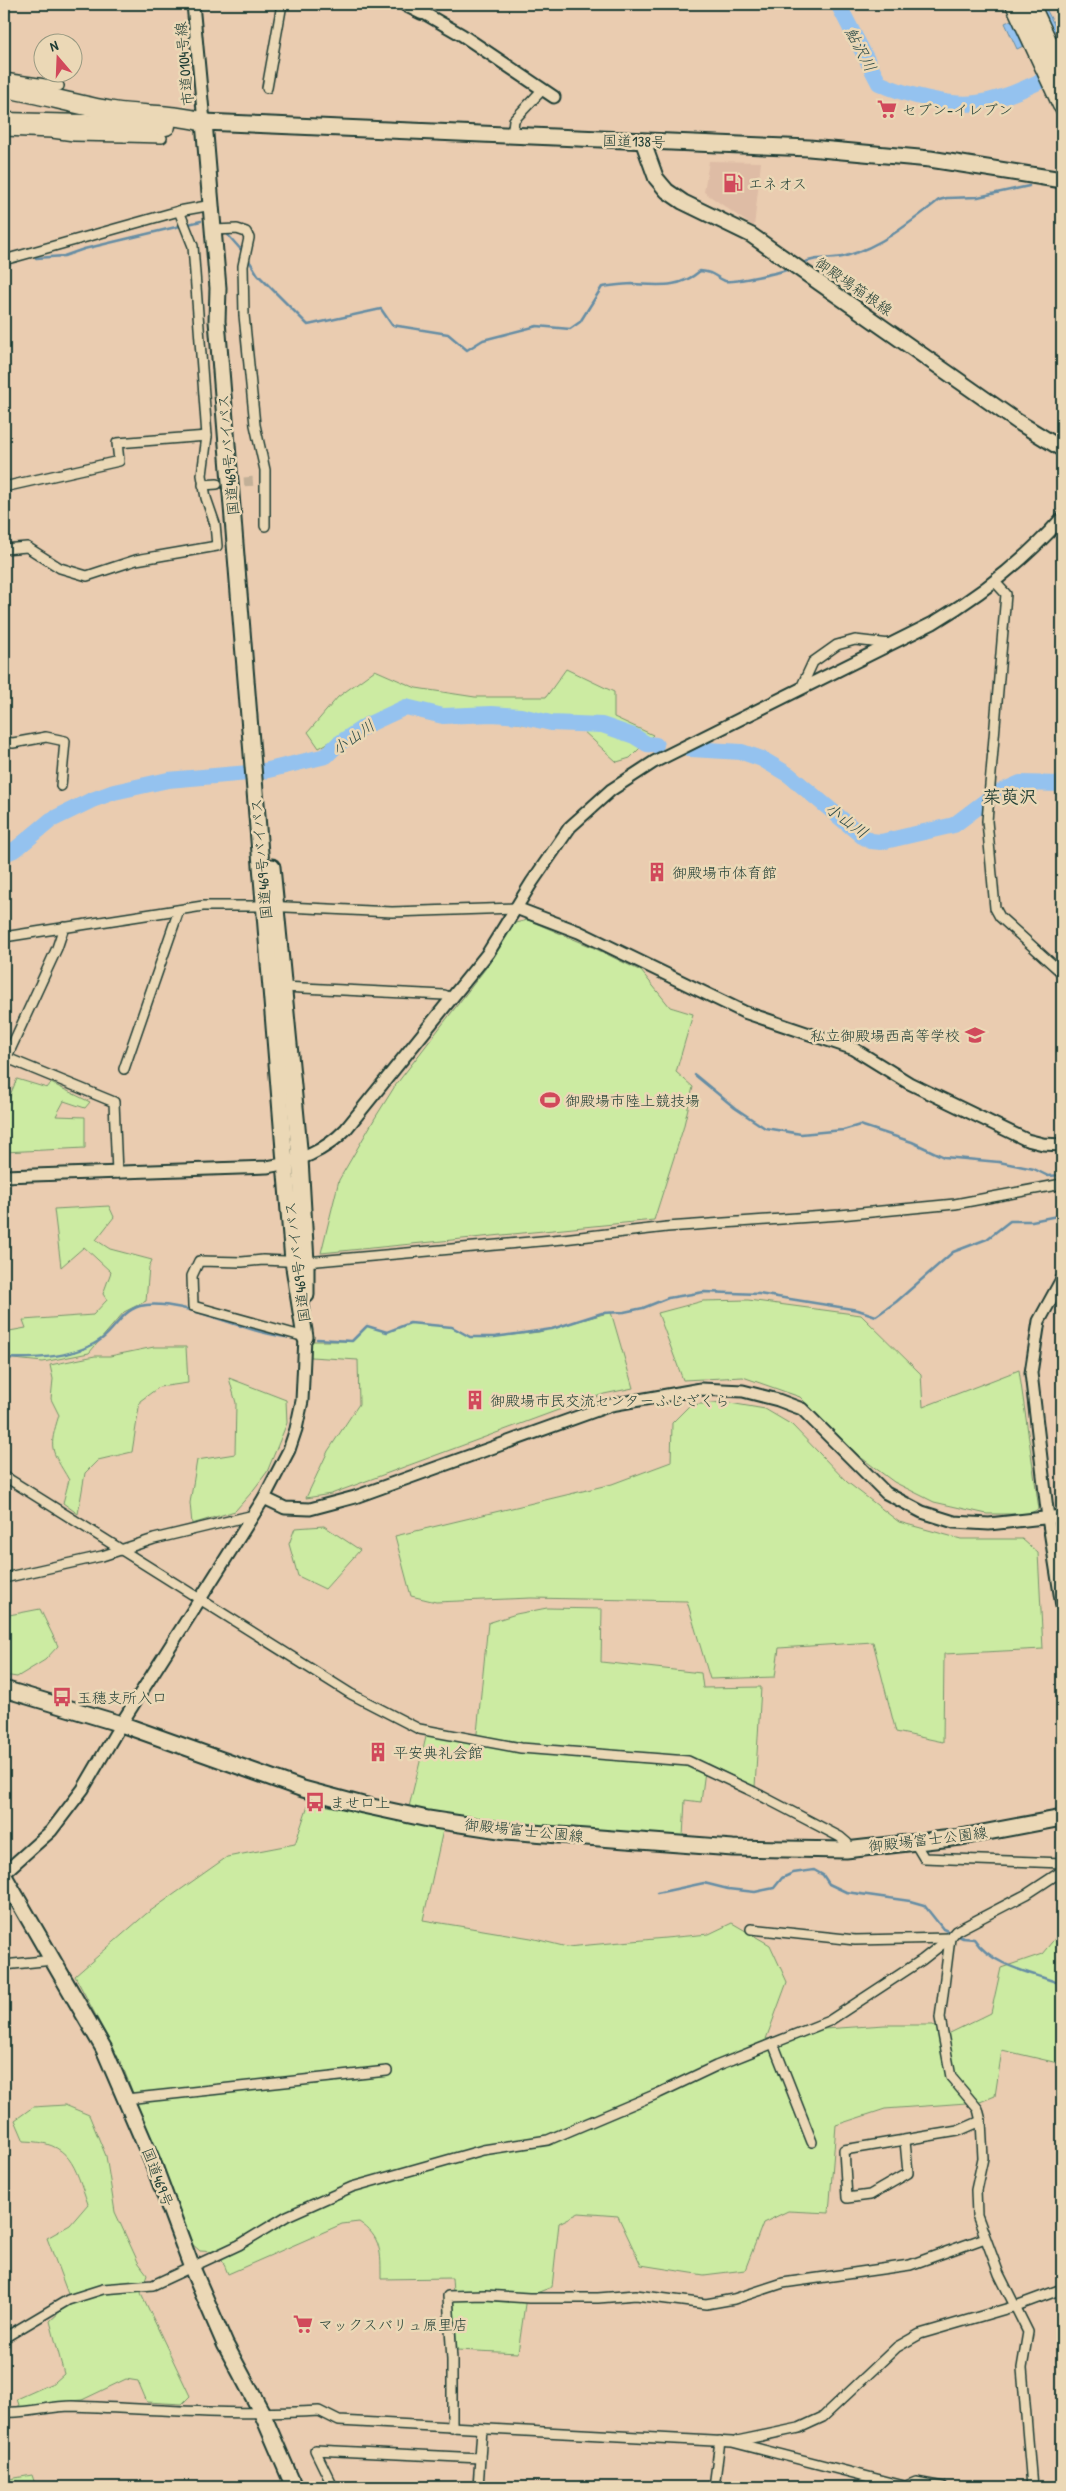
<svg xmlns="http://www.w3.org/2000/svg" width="1066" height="2491" font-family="'Patrick Hand','Klee One',sans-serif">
<rect width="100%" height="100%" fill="#eaccb0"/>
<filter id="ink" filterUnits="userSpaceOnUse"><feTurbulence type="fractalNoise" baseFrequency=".02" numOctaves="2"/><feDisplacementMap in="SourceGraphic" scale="10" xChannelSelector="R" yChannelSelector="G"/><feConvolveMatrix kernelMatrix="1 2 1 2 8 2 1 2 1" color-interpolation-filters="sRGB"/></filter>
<g filter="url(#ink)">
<!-- built -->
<polygon fill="#debca5" points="709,161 761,162 754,227 704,192"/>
<!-- green -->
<g fill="#cceba2" stroke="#76946b">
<polygon points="566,669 614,692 614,717 653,735 630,758 617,762 581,729 536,726 397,704 319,748 308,732 338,697 375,670 416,688 475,697 546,697"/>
<polygon points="528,920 590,946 641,971 670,1007 693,1014 676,1072 693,1087 683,1129 654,1220 321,1253 339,1180 375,1118 395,1086 492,960 515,923"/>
<polygon points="17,1079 47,1088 51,1083 90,1102 85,1108 64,1101 56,1116 85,1117 85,1148 4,1152 4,1109"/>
<polygon points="109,1206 114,1217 96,1240 110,1249 152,1260 149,1267 146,1301 124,1312 89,1353 43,1362 4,1358 4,1332 26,1328 23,1320 93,1315 107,1300 103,1294 111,1272 84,1247 61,1267 54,1209"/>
<polygon points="748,1300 861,1315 921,1374 923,1407 1019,1370 1039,1509 1028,1514 987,1514 934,1502 894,1482 859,1456 800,1397 743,1377 683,1380 658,1313 703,1301"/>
<polygon points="611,1312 633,1388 604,1394 561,1409 331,1494 306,1498 328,1451 359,1404 358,1360 311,1357 310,1341 352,1341 367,1326 387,1332 410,1323 452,1327 471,1337 494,1337 539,1332"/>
<path d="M154,1347H186L188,1383L159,1387L140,1401L132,1452L98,1460L85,1473L78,1514L63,1503L69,1480C51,1449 48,1450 59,1415L51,1399L53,1379L50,1365L95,1356H110Z"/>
<polygon points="229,1378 286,1400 287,1423 267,1472 251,1493 235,1511 192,1524 190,1503 197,1460 235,1454 236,1403"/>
<polygon points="724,1402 765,1409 792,1425 847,1482 899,1522 961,1539 1022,1539 1038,1553 1043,1649 944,1654 943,1742 896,1732 873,1642 779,1648 775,1677 710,1679 687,1601 531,1598 436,1602 411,1596 395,1536 612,1484 671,1462 672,1423 690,1405"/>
<polygon points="324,1526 360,1550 325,1589 298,1576 289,1544 295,1528"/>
<polygon points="547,1608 602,1609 601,1662 701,1673 703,1688 761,1687 755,1787 706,1763 701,1802 685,1800 683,1837 496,1822 409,1807 427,1733 476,1743 488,1623 516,1614"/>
<polygon points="40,1609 58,1646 45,1660 17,1677 4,1675 4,1616"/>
<path d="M309,1802L443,1830L423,1920L531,1938L567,1947L709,1934L732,1923L770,1945L787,1982L766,2039L824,2029L885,2025H933L946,2035L991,2013L1001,1968L1042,1954L1062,1930V2064L1002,2050L995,2096L980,2102L885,2109L836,2125L829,2213L788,2211L763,2223L745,2270L704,2275L641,2265L618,2216L579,2213L559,2223L552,2287L526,2297L518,2353L457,2350L452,2278L381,2279C381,2254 382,2237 359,2222L342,2224L228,2274L219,2252L200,2251L192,2244L122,2065L75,1976L146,1914L227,1857L295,1844Z"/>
<path d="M65,2105L89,2115L106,2156L115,2212L138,2262L147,2274L141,2293L190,2396L182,2404L147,2402L138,2381L126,2379L82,2400L58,2402L30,2409L20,2408L17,2399L55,2382L64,2374L50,2321L62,2310L68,2294L47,2238L70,2225L88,2204C74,2165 71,2142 24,2141L15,2120L33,2107Z"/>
<polygon points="32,2475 36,2487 4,2487 4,2480"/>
</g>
<!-- water -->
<polygon fill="#94c2ef" stroke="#658da4" points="1037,8 1039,11 1046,9 1057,30 1017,49 1005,23"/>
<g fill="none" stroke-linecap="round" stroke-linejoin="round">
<!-- stream -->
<g stroke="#658da4" stroke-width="2.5">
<polyline points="228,235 243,252"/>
<polyline points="36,258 64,256 84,249 201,221"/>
<path d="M248,259L258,275L308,325L381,309L392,325L448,334L467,350L483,340L537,326L570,329L580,322L602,287C612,286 623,284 633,284C658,285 679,289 700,271C713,272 714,276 725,281C732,283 783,272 792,268"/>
<path d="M801,264C820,255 830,261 846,256C882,246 911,222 939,200L947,198L978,197L1029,186"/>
<polyline points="695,1075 735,1108 765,1128 801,1134 843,1130 860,1125 912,1142 944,1157 999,1162 1034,1169 1048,1176 1062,1175"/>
<polyline points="317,1339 352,1341 367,1326 387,1332 410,1323 452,1327 470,1337 494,1337 552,1329 602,1313 624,1312 643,1308 668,1298 704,1292 759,1294 858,1310 876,1316 896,1302 953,1252 987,1239 1010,1221 1032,1221 1062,1215"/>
<path d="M4,1358C35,1359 77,1358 103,1338C116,1328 122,1311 140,1306C171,1298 223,1322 254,1330C267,1334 279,1336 292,1338"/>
<path d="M657,1893L704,1883L728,1889L755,1892L774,1888L782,1878L793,1873L814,1870L823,1875L829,1884L846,1892L910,1901L924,1905L943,1929L963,1938L974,1939C991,1965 1028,1972 1056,1982L1062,1981"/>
</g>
<!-- river -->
<g stroke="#94c2ef" stroke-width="16">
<path d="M838,4L879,83C903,94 950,107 977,103C1005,99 1036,84 1060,71"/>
<polyline points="691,749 742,752 762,759 789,775 862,836 871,841 881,842 954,825 995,794 1020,783 1062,784"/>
<polyline points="4,854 16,849 51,820 92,800 114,792 168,780 260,772 326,756 338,744 367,725 406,707 443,716 492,714 521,716 551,723 602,725 634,736 647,744 656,745"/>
</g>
<!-- minor-tunnel -->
<polyline stroke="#c1af97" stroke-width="9" stroke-dasharray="9 4.5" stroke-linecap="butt" points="217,484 255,481"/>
<defs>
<g id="minor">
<polyline points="4,78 59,86"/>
<polyline points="267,88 282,4"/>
<polyline points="4,131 52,133 74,136 125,137 126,125"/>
<polyline points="512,136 514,120 543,89"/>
<polyline points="125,137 162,138"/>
<polyline points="214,230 237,229 246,232 249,238 243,266 244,315 255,425 265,470 265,526"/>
<polyline points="4,260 179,211 212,205"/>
<polyline points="203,485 217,484"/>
<polyline points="4,487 119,461 117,443 207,436"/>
<polyline points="4,549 27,547 60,568 87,576 136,560 217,546 215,524 206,498 202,475 207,436 193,246 179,211"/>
<polyline points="995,582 1006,594 987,821 995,908 1000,917 1062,973"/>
<polyline points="801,688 813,662 837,645 855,640 890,644"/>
<polyline points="4,742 13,743 46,737 65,741 61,786"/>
<polyline points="4,937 203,906 265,906 392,912 516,908"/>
<polyline points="283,987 444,995 451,998"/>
<polyline points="7,1058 114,1102 117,1173"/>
<polyline points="4,1063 57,948 64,927"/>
<polyline points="124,1069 179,910"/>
<polyline points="305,1337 193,1306 192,1276 199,1261 242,1262 263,1260 306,1262 563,1239 667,1227 840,1215 955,1204 1062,1184"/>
<polyline points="4,1476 351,1694 419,1729 521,1748 688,1761 754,1792 840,1837 847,1843 846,1850"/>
<polyline points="4,1578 102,1556 154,1539 254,1515"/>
<polyline points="915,1843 924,1858 1062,1863"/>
<polyline points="751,1929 855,1940 950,1938"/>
<polyline points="4,1965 53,1960"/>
<polyline points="773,2043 812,2142"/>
<polyline points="126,2099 387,2071"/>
<polyline points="905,2141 908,2173 870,2195 847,2198 844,2150 958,2131 981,2121"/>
<polyline points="4,2338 68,2300 103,2289 153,2285 239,2245 287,2216 352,2187 483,2150 548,2140 659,2093 716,2066 829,2021 922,1960 950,1938"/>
<path d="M4,2412C27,2414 49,2406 72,2406C154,2409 236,2416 319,2411L339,2421L732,2442L908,2487"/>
<polyline points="452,2428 452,2360 448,2296 485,2295 529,2298 598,2298 636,2295 706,2304 734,2299 783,2283 910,2265 985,2238"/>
<polyline points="737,2441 799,2428 823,2417 897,2347 920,2334 1016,2306 1062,2289"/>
<polyline points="906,2486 916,2482 943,2487"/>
<polyline points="333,2487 315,2450 480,2458"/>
<polyline points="478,2487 482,2429"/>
<polyline points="714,2487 720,2441"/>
<polyline points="1032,2487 1022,2368 1028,2332 999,2274 977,2215 976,2190 983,2158 981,2121 978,2109 951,2077 940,2018 950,1938 956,1931 1027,1894 1062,1871"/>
</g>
<g id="tertiary">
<polyline points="193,4 204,122"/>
<polyline points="422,12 462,35 554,97"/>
<polyline points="516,908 579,932 744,1012 854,1049 909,1083 1027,1140 1043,1144 1062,1145"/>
<path d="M4,1176L267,1167C298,1162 324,1152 346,1129L488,953L532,882L570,827L611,790L654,762L933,623C982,594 1024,561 1062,518"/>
<polyline points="1062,1279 1039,1321 1031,1373 1048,1518 1062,1606"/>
<polyline points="264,1498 285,1508 310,1509 355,1497 611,1405 701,1389 743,1391 778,1400 802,1409 886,1493 922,1512 954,1522 989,1524 1062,1516"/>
<polyline points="4,1873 51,1831 83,1789 121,1724 264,1498 289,1450 296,1429 302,1401 305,1337"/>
</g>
<g id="secondary">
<polyline points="406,4 422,12"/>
<polyline points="643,142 656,178 667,191 683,202 751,235 1018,422 1062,449"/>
</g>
<polyline id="primary" points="4,1689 121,1724 303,1789 363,1805 428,1819 506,1831 733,1848 846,1850 961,1837 1062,1818"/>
<g id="trunk">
<polyline points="272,867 300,1159 306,1262 306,1295"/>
<polyline points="305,1337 293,1261 217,321 218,288 204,122 809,148 930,159 1062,180"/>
<polyline points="4,1876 104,2049 153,2163 192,2268 225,2344 262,2413 294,2487"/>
</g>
<g id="motorway">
<polyline points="1015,4 1062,105"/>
<polyline points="1030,4 1062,73"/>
<path d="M4,88C41,94 76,105 113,111C144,116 173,113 204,122"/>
<polyline points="4,122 166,126"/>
</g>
</defs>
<!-- minor casing -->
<use href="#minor" stroke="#1f3d34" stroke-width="12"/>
<!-- tertiary casing -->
<use href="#tertiary" stroke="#1f3d34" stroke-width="15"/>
<!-- secondary casing -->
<use href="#secondary" stroke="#1f3d34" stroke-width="18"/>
<!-- primary casing -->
<use href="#primary" stroke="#1f3d34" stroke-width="19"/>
<!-- trunk casing -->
<use href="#trunk" stroke="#1f3d34" stroke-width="19"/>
<!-- motorway casing -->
<use href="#motorway" stroke="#1f3d34" stroke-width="21"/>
<!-- minor -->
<use href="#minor" stroke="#ebd8b6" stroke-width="9"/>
<!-- tertiary -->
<use href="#tertiary" stroke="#ebd8b6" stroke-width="11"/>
<!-- secondary -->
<use href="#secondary" stroke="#ebd8b6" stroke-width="14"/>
<!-- primary -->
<use href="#primary" stroke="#ebd8b6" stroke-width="15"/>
<!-- trunk -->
<use href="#trunk" stroke="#ebd8b6" stroke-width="15"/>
<!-- motorway -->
<use href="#motorway" stroke="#ebd8b6" stroke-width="18"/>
</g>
</g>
<!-- icons -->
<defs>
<symbol id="supermarket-bare" viewBox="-9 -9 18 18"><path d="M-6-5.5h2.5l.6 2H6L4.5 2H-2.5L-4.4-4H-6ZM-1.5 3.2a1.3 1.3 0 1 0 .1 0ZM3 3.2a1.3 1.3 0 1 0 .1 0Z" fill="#d1495b" stroke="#ebd8b6" stroke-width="2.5" paint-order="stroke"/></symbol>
<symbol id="fuel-bare" viewBox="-9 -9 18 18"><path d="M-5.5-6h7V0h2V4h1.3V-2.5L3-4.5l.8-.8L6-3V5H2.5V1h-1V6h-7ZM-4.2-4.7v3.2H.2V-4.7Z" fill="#d1495b" stroke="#ebd8b6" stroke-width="2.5" paint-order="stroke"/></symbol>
<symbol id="building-bare" viewBox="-9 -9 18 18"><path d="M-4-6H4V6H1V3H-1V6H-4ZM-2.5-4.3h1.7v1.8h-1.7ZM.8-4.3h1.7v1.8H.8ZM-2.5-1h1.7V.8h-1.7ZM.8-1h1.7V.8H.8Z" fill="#d1495b" stroke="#ebd8b6" stroke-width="2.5" paint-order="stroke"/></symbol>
<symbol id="school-bare" viewBox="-9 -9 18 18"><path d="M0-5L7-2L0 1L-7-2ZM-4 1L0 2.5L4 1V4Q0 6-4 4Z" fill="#d1495b" stroke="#ebd8b6" stroke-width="2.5" paint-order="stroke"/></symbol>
<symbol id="stadium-bare" viewBox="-9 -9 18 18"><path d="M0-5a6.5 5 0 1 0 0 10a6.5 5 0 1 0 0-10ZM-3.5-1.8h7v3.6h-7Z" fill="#d1495b" stroke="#ebd8b6" stroke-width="2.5" paint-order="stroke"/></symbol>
<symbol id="bus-bare" viewBox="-9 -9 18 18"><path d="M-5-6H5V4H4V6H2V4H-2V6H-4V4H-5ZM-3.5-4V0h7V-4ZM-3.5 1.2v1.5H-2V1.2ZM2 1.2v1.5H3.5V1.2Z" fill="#d1495b" stroke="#ebd8b6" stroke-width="2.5" paint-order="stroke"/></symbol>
</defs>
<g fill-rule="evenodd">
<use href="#supermarket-bare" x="873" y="95" width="28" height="28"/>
<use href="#fuel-bare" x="719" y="169" width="28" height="28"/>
<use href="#building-bare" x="643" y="858" width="28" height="28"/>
<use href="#school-bare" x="961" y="1021" width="28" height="28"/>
<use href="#stadium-bare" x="536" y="1086" width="28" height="28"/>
<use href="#building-bare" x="461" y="1386" width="28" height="28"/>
<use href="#bus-bare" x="48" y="1683" width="28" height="28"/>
<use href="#building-bare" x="364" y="1738" width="28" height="28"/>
<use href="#bus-bare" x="301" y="1788" width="28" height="28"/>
<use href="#supermarket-bare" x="289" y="2310" width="28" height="28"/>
</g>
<g text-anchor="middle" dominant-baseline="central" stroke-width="5" stroke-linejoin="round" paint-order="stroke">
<!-- street labels -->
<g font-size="15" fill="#1f3d34" stroke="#ebd8b6">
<text transform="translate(184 64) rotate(-95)">市道0104号線</text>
<text transform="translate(634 141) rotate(2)">国道138号</text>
<text transform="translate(854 286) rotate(35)">御殿場箱根線</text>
<text transform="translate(228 455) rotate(-95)">国道469号バイパス</text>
<text transform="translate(261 859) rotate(-95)">国道469号バイパス</text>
<text transform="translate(297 1262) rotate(-97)">国道469号バイパス</text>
<text transform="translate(524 1830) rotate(6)">御殿場富士公園線</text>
<text transform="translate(928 1839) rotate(-7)">御殿場富士公園線</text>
<text transform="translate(158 2177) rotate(69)">国道469号</text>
</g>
<!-- poi labels -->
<g font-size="15" fill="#1f3d34" stroke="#ebd8b6" text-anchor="start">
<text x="902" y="109">セブン-イレブン</text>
<text x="748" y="183">エネオス</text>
<text x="672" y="872">御殿場市体育館</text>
<text x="960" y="1035" text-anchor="end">私立御殿場西高等学校</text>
<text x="565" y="1100">御殿場市陸上競技場</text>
<text x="490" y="1400">御殿場市民交流センターふじざくら</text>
<text x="77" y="1697">玉穂支所入口</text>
<text x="393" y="1752">平安典礼会館</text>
<text x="330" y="1802">ませ口上</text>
<text x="318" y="2324">マックスバリュ原里店</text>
</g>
<!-- water labels -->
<g font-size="16" font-style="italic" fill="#2b4a47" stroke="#ebd8b6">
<text transform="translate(861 49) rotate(62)">鮎沢川</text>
<text transform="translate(353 737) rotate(-35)">小山川</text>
<text transform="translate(847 820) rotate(36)">小山川</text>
</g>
<!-- quarter labels -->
<g font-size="18" font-weight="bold" fill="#1f3d34" stroke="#ebd8b6">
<text x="1010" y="796">茱萸沢</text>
</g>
</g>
<!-- margin -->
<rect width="1066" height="2491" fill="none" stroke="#ebd8b6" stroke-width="20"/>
<rect x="10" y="10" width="1046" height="2471" fill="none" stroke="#1f3d34" stroke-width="2" filter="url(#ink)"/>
<!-- north arrow -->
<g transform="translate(58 58) rotate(341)"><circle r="24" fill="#ebd8b6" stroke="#999a82"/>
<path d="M0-4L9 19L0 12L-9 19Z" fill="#d1495b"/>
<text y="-8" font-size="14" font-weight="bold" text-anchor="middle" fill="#1f3d34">N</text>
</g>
</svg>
